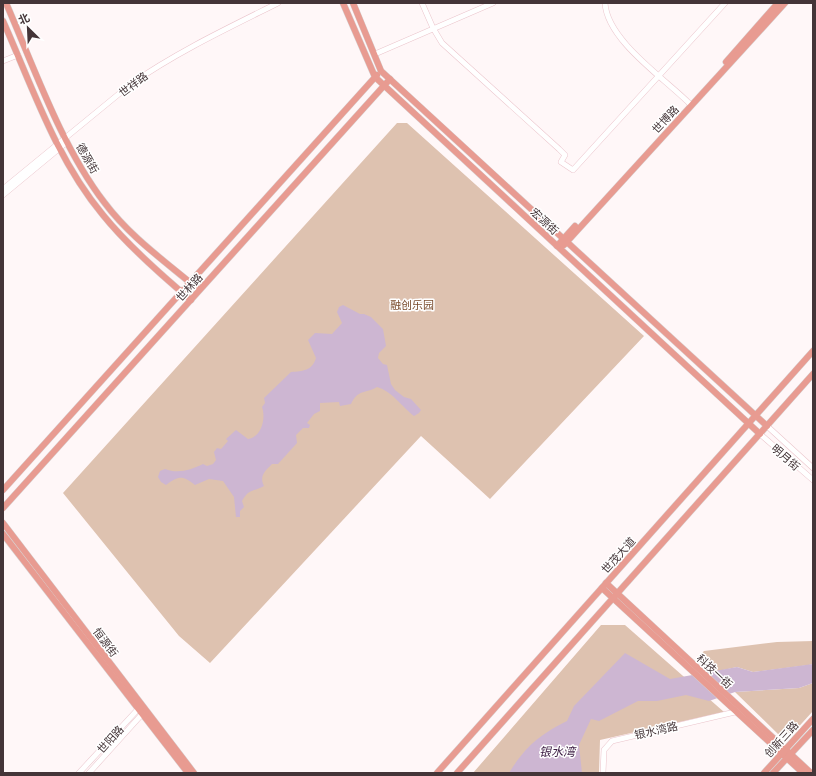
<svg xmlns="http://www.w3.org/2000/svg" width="816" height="776" font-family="'Golos Text','Noto Sans SC',sans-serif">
<rect width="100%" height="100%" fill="#fff7f8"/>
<!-- green -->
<g fill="#dec2b0">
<polygon points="397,123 407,123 644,336 490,499 421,436 210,663 179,636 63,493"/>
<polygon points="601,625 625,625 724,712 600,740 599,773 473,773"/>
<polygon points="813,641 813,664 809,665 753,672 737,667 714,672 698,657 704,651 777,642"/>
<polygon points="813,683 813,711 793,733 778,734 735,692 799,688"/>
</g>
<!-- water -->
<g fill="#cdb6d2">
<path d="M343,305L360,314H364L371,317L383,329L386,346L379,353L378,358L383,364L387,365L391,384L395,390L404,397L411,399L421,410L419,413L414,416C402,407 392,391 377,387C365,394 358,389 351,404L340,406L339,402L320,403V411L314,414L307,423L310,425L309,428H303L296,435L297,443L278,464H272C265,471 259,476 264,486C254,492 249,488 242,501L244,507L240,511V517H236L234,497L223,481L209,479L195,485C182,475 179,476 166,485L161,482L158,477L160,471L165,469C178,474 191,470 203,464L207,466L213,464L216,460L214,452L217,448L221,449L228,441L226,439L236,430L248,439C262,437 266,418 262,407L265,403L264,398L291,372C303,371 312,371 316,358L308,340L315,333L332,334L342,323L337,312L339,307Z"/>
<path d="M625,653L670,679L737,667L753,672L813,664V683L799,688L735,692L709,701L686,695L657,701H638L599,721L591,719L579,745L582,773H509C525,747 539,735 567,721L574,706Z"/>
</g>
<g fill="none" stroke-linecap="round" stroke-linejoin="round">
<defs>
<g id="minor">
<polyline points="422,3 433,28 442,43 559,149 565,155 561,162 573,170 725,3"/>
<path d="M605,3C607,40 664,78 689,103"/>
<polyline points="375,54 493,3"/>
<polyline points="3,61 18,55"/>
<path d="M3,189L131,84C177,52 228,28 278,3"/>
<polyline points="3,195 67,142"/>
<polyline points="767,426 813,468"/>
<polyline points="760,434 813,480"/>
<polyline points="79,773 140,707"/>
<polyline points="89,773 144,712"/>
<polyline points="603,773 604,750 612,741 735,712"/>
</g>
<g id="major">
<path d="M6,3C34,67 61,146 104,202C130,237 166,262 199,290"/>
<polyline points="343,3 375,77 760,434"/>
<polyline points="353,3 381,71 767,426"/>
<path d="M3,21C32,86 56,159 103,215C128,246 160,274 191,300"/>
<polyline points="726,62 778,3"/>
<polyline points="564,245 785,3"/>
<polyline points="557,246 575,226"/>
<polyline points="3,490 377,75"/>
<polyline points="3,508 390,79"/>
<polyline points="3,523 194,773"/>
<polyline points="3,534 188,773"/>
<polyline points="606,583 811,773"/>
<polyline points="602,588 803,773"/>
<polyline points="437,773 813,351"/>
<polyline points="457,773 813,374"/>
<polyline points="764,773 813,719"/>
<polyline points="773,773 813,730"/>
</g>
</defs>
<!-- minor casing -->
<use href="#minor" stroke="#ebc5cc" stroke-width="6"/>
<!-- major casing -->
<use href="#major" stroke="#d6d3d3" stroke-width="7"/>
<!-- minor -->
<use href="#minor" stroke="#fff" stroke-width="5"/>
<!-- major -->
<use href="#major" stroke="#e89b91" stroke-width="6"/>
</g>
<g text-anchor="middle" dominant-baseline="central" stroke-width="3" stroke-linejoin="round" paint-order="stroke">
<!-- street labels -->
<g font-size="11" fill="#443538" stroke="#fff">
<text transform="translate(133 84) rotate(-37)">世祥路</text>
<text transform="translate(665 119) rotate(-47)">世博路</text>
<text transform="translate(88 158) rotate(60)">德源街</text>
<text transform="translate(545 221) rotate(43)">宏源街</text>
<text transform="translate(189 287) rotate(-48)">世林路</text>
<text transform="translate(786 457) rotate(41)">明月街</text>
<text transform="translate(618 555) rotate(-48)">世茂大道</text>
<text transform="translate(106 642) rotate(53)">恒源街</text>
<text transform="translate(715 671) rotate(43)">科技一街</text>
<text transform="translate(656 730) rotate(-13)">银水湾路</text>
<text transform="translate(110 739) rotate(-48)">世阳路</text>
<text transform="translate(781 739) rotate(-48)">创新三路</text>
</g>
<!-- park labels -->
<g font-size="11" fill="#794b2c" stroke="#fff">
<text x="412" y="304">融创乐园</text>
</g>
<!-- water labels -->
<g font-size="12" font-style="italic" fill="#3b1c42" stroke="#fff">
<text x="557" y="751">银水湾</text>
</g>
</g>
<!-- border -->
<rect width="816" height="776" fill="none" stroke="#443538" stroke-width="8"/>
<!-- north arrow -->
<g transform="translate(28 28) rotate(336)" stroke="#ffffff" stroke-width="3" paint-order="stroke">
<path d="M0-3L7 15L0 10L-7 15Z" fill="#443538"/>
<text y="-6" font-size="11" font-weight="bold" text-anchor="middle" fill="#443538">北</text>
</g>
</svg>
